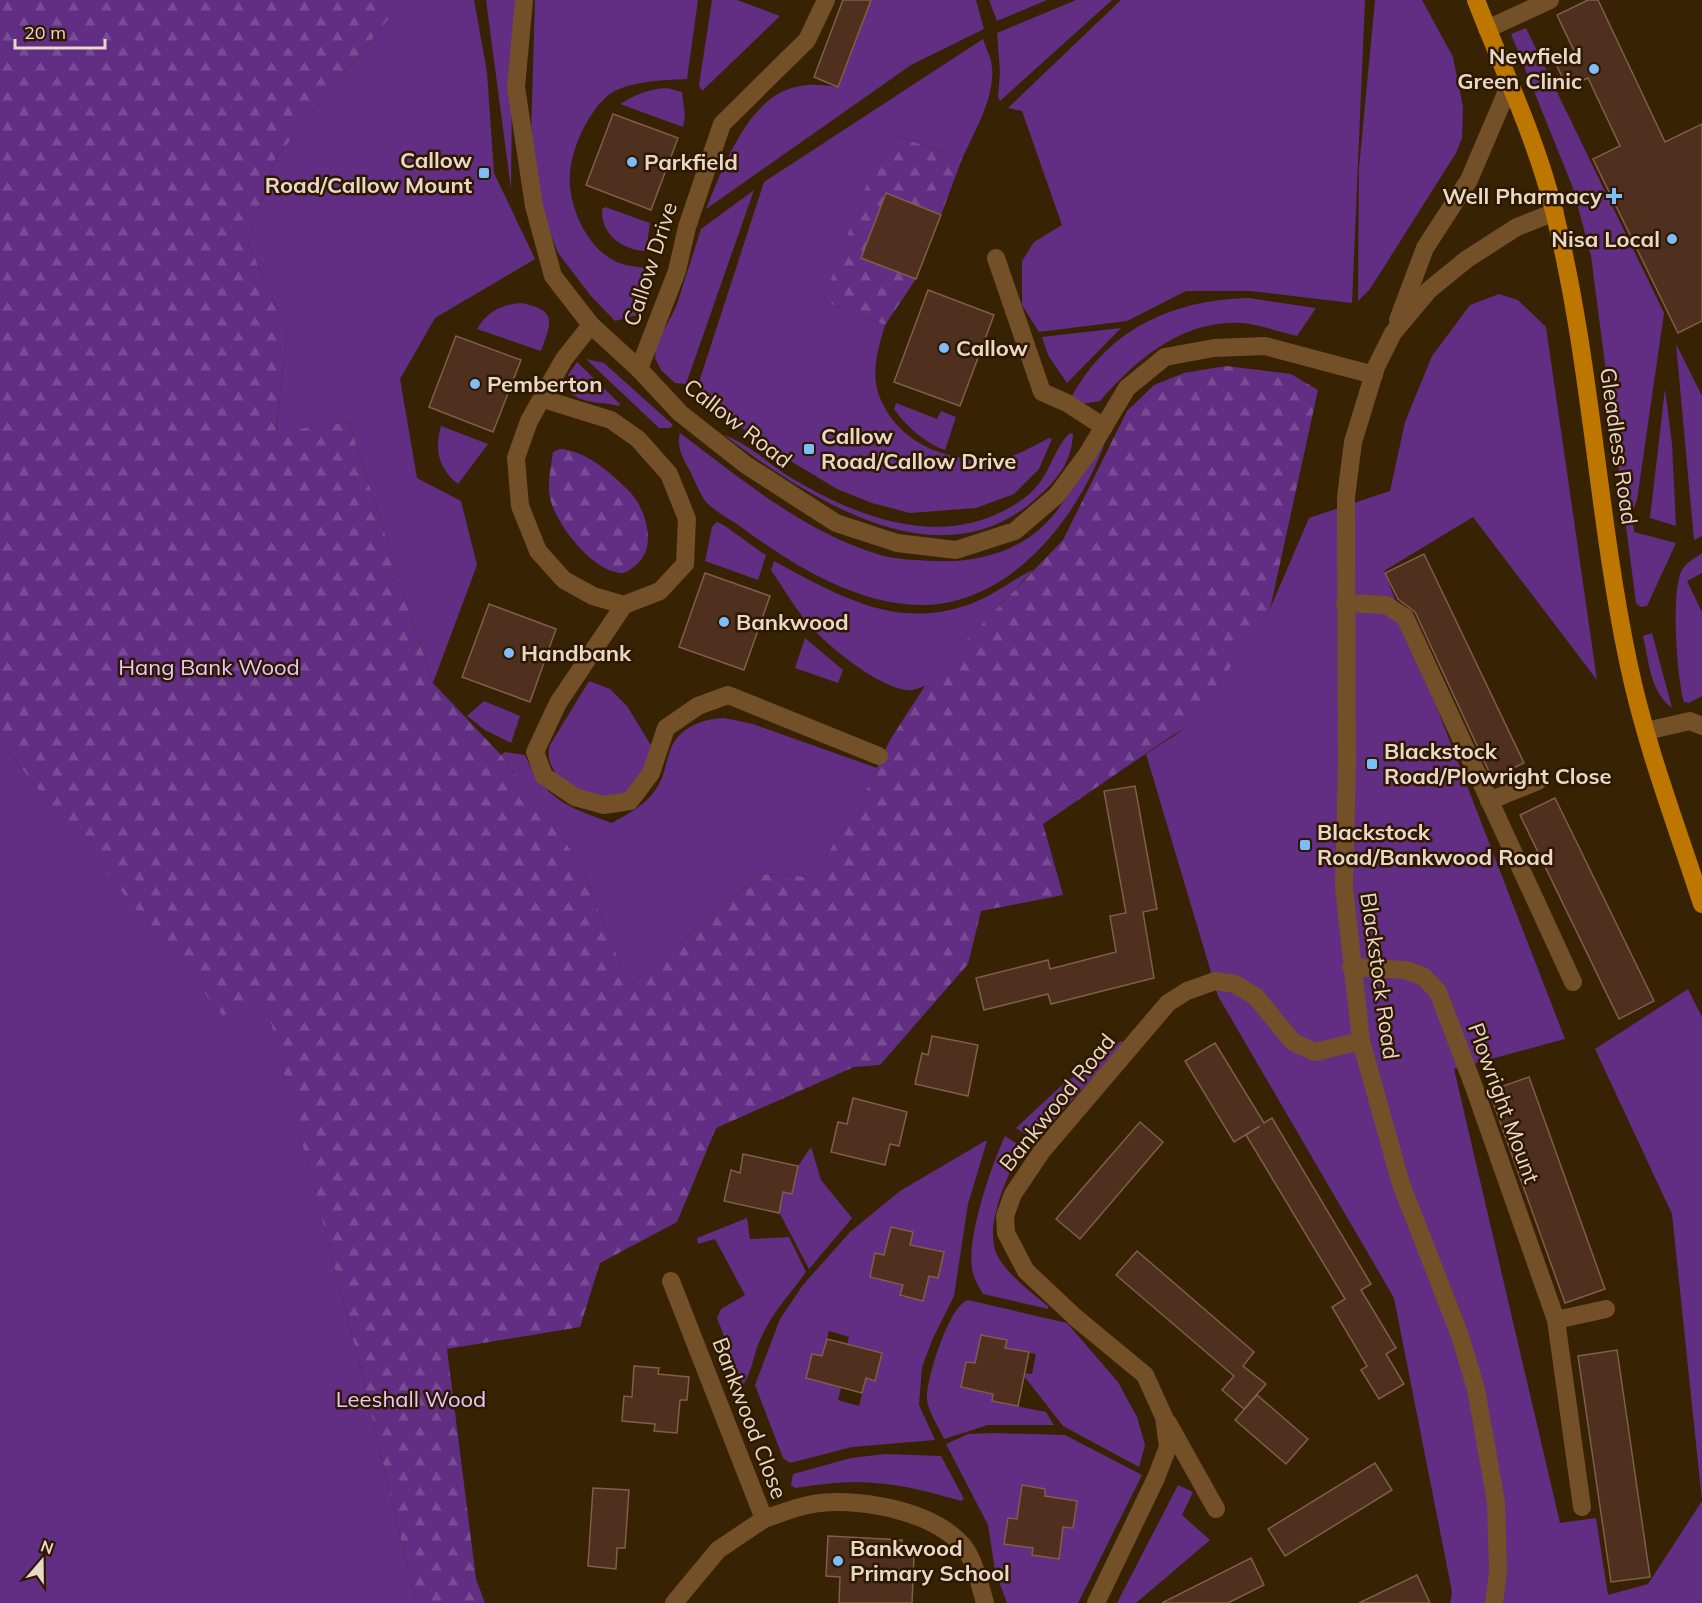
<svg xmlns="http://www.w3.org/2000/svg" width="1702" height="1603" font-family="Mulish,sans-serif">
<defs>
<pattern id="forest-firs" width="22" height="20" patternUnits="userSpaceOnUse" patternTransform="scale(1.5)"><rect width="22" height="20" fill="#612e83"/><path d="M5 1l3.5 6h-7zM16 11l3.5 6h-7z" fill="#784c93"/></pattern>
</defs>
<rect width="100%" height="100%" fill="#382204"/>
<!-- grass -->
<g fill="#612e83" fill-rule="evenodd">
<polygon points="404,0 474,0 487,72 494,173 535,259 435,318 400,379 417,478 461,501 477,565 433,683 349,422 276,433 287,331 248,243 275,159"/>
<polygon points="486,0 516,0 512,83 511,189"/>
<path d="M535,0H698L687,79C663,80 621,81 604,99C586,117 572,149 570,173C567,205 587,249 617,262C625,266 635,266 644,268L637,315L615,321L591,296L558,253L544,216L531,135Z"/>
<polygon points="712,0 737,0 780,16 702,91 699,85"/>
<path d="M871,0H976L984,29L911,65L706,209C722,170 747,100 792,88C808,83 822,85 838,87Z"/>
<polygon points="989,0 1047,0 997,21"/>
<polygon points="1076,0 1112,0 1000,101 998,97 1000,72 997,33"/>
<polygon points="1121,0 1365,0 1352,303 1250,291 1186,291 1127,321 1039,332 1022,305 1022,261 1034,242 1062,225 1022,111 1008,108"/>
<polygon points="1375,0 1422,0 1453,57 1463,107 1462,138 1456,153 1370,289 1358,301 1359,168"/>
<polygon points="1526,28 1664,313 1637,500 1632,512 1634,532 1676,543 1647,606 1641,607 1636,603 1591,256 1573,188 1511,34"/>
<path d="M983,39C985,46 989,53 991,61C998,93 974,132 962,159L897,136L823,301L885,325C878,348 870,375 880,398C896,436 928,452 966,459C974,461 982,463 989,462C1011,459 1030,448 1049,438L1052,439L1039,469L1014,494L976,508L910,513L872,503L837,489L769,448L708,403L701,395L699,382L764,182Z"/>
<path d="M667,88L682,92L685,117L683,127L620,104C635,95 648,89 667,88Z"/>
<polygon points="754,190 686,384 675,383 661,370 655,358 656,345 676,307 701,229"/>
<path d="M605,207L650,223L646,251C621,250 601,234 602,209Z"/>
<polygon points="1499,294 1518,300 1546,327 1597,680 1473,517 1384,571 1565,1039 1454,1069 1560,1523 1596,1518 1608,1595 1648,1584 1702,1501 1672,1214 1595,1049 1688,989 1702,1017 1702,1603 1450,1603 1452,1592 1394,1298 1218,996 1146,754 1192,724 1270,609 1309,518 1390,491 1405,422 1432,356 1470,305"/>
<path d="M1249,298L1316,308L1297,336C1279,332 1261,325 1242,323C1184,319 1136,359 1100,401L1080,404L1070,400C1107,329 1172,300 1249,298Z"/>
<path d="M521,303C557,310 552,321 541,351L477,329C486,312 503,304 521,303Z"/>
<polygon points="1121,328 1067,383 1048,355 1042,337"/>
<polygon points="1676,344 1702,396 1702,536 1694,540"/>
<polygon points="586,359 604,363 673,425 670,428 659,428"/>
<path d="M577,362L620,404L619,406C600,401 585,405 569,392L568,375Z"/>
<polygon points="1665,389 1672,444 1676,526 1650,518"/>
<path d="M896,403L937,419L941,411L956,417L945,450C926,444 905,425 894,409Z"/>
<path d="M441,426L488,444L458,484C439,469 434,450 441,426Z"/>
<path d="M1109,430C1085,509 1016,602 926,605C858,607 789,563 737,524C727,518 715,511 707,503C700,495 695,481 690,471C683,459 676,446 680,433C741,479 803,531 877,554C896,560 917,560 936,561C974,563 1014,553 1042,527C1072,499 1084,461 1109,430Z"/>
<path d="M1070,433L1073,434C1072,463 1054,484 1032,502C936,584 806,496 724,435C749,444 770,465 793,479C864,521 953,553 1027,496C1050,478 1052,450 1070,433Z"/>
<path d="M717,522C723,523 757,550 766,555L758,580L705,561L712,527Z"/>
<path d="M1702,553V573L1687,581L1702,612V696L1689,703L1684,702C1677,677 1671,595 1681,572C1685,563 1695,558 1702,553Z"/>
<path d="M774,561C839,596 898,632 973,603C995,594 1013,580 1034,569L926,685C922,687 917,689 913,690C885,693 829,647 811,627C796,610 784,589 771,570Z"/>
<path d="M1652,633L1672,708C1650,692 1649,661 1643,636Z"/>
<polygon points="805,638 843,670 838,683 795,668"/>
<path d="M589,681L610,689L627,706L652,747V754C646,764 640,781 631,789C604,813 539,782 550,745Z"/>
<polygon points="484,701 520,716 511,743 485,730 467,716"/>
<path d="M724,718L753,724L877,768L866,791L813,877L761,874L629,986L579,861L501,755L505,752L525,755C544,799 569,808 612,823C627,814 646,805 656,789C664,778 665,766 669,754C676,729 700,719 724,718Z"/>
<polygon points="0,742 223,1015 264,995 359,1362 416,1603 0,1603"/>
<polygon points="1121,1041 1125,1043 1035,1140 1016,1128 1061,1086"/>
<path d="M1005,1136L1022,1147C1008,1175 982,1228 998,1257C1009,1276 1032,1293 1048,1306V1309L983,1294C979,1287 973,1278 972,1268C967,1236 991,1166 1005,1136Z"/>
<path d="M985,1141H987L968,1204L954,1296L933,1338L922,1367L919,1405L935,1440L852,1447L790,1463L783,1458L755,1385L780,1319L803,1285L850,1232L900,1191ZM891,1228L913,1232L910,1245L943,1252L929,1276L923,1300L901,1296L903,1285L870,1277L875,1254L884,1255ZM829,1331L849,1337L847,1344L882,1353L875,1380L866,1378L859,1406L838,1400L841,1388L806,1378L812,1354L822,1356Z"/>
<polygon points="811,1147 821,1180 852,1218 809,1269 779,1212 784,1192 792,1194 798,1166"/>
<path d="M747,1218L750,1239L789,1237L806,1272C791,1293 771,1314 761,1338C753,1354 753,1370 743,1385L717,1318L721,1309L745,1295L715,1239L698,1244L697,1238Z"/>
<path d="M968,1300L1067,1323L1118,1382L1137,1417L1145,1445L1139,1467L1063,1426L1024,1376V1373L1032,1374L1036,1354L1005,1348L1007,1341L975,1363L966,1362L961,1387L993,1394L992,1401L1046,1412L1054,1425H988L944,1439C939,1427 926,1409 927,1396C928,1375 949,1306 968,1300Z"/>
<path d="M994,1433L1065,1435L1142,1475L1078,1603H1007L995,1571L988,1525L946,1444L968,1434ZM1022,1485L1045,1489V1496L1063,1527L1059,1559L1032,1555L1033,1548L1005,1543L1008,1518L1017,1519Z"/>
<path d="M885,1454L941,1456L964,1499L961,1501C898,1482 860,1477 795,1488L791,1485L793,1474L851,1458Z"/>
<polygon points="1178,1485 1193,1492 1182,1515 1210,1540 1136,1603 1117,1603"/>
</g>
<!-- forest -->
<g fill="url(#forest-firs)">
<polygon points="0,0 404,0 275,159 248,243 287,331 276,432 349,422 433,683 501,755 579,861 629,986 761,874 813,877 866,791 890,740 930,678 1063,540 1127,411 1154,385 1184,373 1226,366 1291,374 1318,390 1270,609 1192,725 1173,735 1043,824 1063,895 981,911 968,964 880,1065 854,1067 716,1128 677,1222 600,1263 580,1327 447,1349 476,1579 485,1603 416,1603 359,1362 264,996 223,1016 0,742"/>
<polygon points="897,136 962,159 941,215 886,194 861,258 916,279 885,325 823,301 879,151"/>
<path d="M560,449C586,451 608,471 626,488C645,505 659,546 636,565C631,569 625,574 620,573C591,570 556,524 550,498C547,484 551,467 553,452Z"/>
</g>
<!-- building -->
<g fill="#4f2f1e" stroke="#815d4b" stroke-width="1.5">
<polygon points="843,0 871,0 838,87 814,77"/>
<polygon points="1588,0 1598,0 1665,142 1702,124 1702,321 1678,333 1593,159 1620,146 1588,78 1567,87 1554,60 1574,51 1557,15"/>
<polygon points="613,114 678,138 651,210 586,185"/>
<polygon points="886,193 941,215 916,279 861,258"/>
<polygon points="928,290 994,315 960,406 894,382"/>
<polygon points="456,336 521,360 493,432 429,407"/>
<polygon points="1424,554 1524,763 1492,778 1415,612 1398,599 1385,573"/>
<polygon points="705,573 770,596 744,670 679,647"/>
<polygon points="489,604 556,629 530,702 462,677"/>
<polygon points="1135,786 1157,909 1143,912 1154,978 1051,1004 1048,994 984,1010 976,978 1048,960 1050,969 1116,952 1110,916 1126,913 1104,791"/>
<polygon points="1555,798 1654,1001 1619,1019 1520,815"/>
<polygon points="932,1036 978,1045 968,1096 915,1084 922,1053 928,1055"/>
<polygon points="1215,1043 1264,1123 1272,1118 1371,1284 1361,1290 1396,1348 1386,1354 1404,1384 1379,1399 1361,1370 1367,1366 1332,1307 1345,1299 1246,1135 1260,1126 1234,1142 1185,1061"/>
<polygon points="1529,1077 1605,1289 1565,1303 1489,1091"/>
<polygon points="853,1098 907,1112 899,1146 890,1144 885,1165 831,1152 838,1122 847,1124"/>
<polygon points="1140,1122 1163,1142 1080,1239 1056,1219"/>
<polygon points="743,1154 798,1166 792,1194 783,1192 779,1213 724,1201 731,1170 740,1173"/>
<polygon points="891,1227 913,1232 910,1245 944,1252 938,1278 929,1276 923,1301 900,1295 903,1285 870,1277 875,1253 884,1255"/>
<polygon points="1137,1251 1254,1352 1243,1366 1266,1384 1244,1409 1222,1390 1234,1376 1116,1275"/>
<polygon points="981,1335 1007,1340 1005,1348 1029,1352 1018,1406 992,1401 993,1394 961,1387 966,1362 975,1363"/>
<polygon points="827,1339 882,1353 875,1381 866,1378 862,1393 806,1378 812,1354 822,1356"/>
<polygon points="1617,1350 1650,1577 1611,1582 1578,1356"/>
<polygon points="634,1366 659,1368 658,1374 689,1377 687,1400 680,1400 677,1433 654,1431 655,1424 622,1421 624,1396 632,1397"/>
<polygon points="1257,1395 1308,1439 1286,1464 1235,1420"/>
<polygon points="1375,1463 1392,1490 1285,1556 1268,1529"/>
<polygon points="1022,1485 1045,1489 1045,1496 1077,1501 1073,1528 1063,1527 1059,1559 1032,1555 1033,1548 1004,1544 1008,1518 1017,1519"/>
<polygon points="593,1488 629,1490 625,1548 617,1548 616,1569 588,1566"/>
<polygon points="828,1536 902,1540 901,1555 914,1556 912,1603 839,1603 840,1577 826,1576"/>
<polygon points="1251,1558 1264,1585 1228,1603 1162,1603"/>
<polygon points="1417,1575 1430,1603 1359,1603"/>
</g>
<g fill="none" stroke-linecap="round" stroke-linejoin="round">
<!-- minor -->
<g stroke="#735028" stroke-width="18">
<polyline points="524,0 516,87 534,206 553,276 591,325 639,369 680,413 746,465 836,523 897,543 956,550 1015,531 1057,495 1088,453 1127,388 1165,357 1214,348 1265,346 1374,375"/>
<polyline points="1487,29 1550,0"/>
<polyline points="996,258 1042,392 1067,403 1104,427"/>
<polyline points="1398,320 1425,248 1469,180 1510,84"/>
<polyline points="639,369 677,271 687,227 722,124 807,40 826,0"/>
<polyline points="543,399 611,420 638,439 669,474 687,519 685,564 660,591 624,605 593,596 564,580 538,551 520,506 516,458 529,421 564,359 591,325"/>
<polyline points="1345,603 1386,605 1405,617 1573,982"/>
<polyline points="624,605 558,703 535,752 544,776 575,797 604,805 630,801 651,773 666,728 698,706 728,695 879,756"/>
<polyline points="1646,731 1690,721 1702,726"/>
<polyline points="1489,801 1538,781"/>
<polyline points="1351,967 1406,970 1424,977 1438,992 1474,1087 1556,1320 1582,1507"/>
<path d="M671,1281L764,1519C779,1514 793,1508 808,1505C852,1495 934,1510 964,1547C975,1562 980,1585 985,1603"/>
<polyline points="1556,1320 1606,1309"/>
<polyline points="1168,1423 1216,1509"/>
<polyline points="674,1603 718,1550 764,1519"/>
<polyline points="1096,1603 1156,1478 1168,1447 1164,1417 1145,1375 1076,1318 1026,1271 1006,1233 1005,1216 1013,1194 1042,1151 1168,1003 1187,991 1215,981 1235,984 1256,997 1293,1042 1315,1052 1361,1041"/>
<polyline points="1494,1603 1498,1571 1496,1502 1476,1389 1459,1333 1401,1184 1361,1041 1344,887 1347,763 1346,497 1353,442 1376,367 1393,333 1429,290 1467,259 1517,227 1555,212"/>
</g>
<!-- major -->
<path stroke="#bd7600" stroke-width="18" d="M1476,0C1503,70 1536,138 1554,211C1591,359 1597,513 1628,661C1645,744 1676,824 1702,904"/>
</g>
<!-- markers -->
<g fill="#7fbdfa" stroke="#2e1800" stroke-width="2">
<circle cx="1594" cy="69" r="6"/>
<circle cx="632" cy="162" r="6"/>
<rect x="478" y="167" width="12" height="12" rx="3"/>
<path d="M1611 187h6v6h6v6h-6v6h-6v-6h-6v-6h6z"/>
<circle cx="1672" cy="239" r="6"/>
<circle cx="944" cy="348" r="6"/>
<circle cx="475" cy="384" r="6"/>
<rect x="803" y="443" width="12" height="12" rx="3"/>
<circle cx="724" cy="622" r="6"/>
<circle cx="509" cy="653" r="6"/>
<rect x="1366" y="758" width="12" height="12" rx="3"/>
<rect x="1299" y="839" width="12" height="12" rx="3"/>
<circle cx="838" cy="1561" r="6"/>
</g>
<g text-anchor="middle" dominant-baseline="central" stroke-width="5" stroke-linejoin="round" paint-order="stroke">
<!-- poi labels -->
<g font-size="22" font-weight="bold" fill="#e8d8c8" stroke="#2e1800" text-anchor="start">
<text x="1582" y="56" text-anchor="end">Newfield<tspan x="1582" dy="25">Green Clinic</tspan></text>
<text x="472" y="160" text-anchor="end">Callow<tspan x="472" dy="25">Road/Callow Mount</tspan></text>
<text x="644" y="162">Parkfield</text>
<text x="1602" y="196" text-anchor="end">Well Pharmacy</text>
<text x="1660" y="239" text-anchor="end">Nisa Local</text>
<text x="956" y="348">Callow</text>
<text x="487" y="384">Pemberton</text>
<text x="821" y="436">Callow<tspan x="821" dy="25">Road/Callow Drive</tspan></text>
<text x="736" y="622">Bankwood</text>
<text x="521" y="653">Handbank</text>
<text x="1384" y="751">Blackstock<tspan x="1384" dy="25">Road/Plowright Close</tspan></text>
<text x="1317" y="832">Blackstock<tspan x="1317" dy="25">Road/Bankwood Road</tspan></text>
<text x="850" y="1548">Bankwood<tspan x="850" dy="25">Primary School</tspan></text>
</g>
<!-- street labels -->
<g font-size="22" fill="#e8d8c8" stroke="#2e1800">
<text transform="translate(650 264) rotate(-72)">Callow Drive</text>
<text transform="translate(738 423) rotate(38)">Callow Road</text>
<text transform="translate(1619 446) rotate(82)">Gleadless Road</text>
<text transform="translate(1380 976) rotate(82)">Blackstock Road</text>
<text transform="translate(1057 1102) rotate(-51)">Bankwood Road</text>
<text transform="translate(1504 1103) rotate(70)">Plowright Mount</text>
<text transform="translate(750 1418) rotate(69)">Bankwood Close</text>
</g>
<!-- park labels -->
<g font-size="22" fill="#e5c9fd" stroke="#2e1800">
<text x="209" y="667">Hang Bank Wood</text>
<text x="411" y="1399">Leeshall Wood</text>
</g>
</g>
<!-- north arrow -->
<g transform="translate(42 1561) rotate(20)" stroke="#2e1800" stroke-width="4.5" paint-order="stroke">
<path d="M0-4.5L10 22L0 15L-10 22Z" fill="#e8d8c8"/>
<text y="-9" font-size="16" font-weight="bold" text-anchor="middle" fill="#e8d8c8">N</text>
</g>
<!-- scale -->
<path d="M15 39v9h90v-9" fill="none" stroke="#e8d8c8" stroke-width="3"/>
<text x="24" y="39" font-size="18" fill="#e8d8c8" stroke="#2e1800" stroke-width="4.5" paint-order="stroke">20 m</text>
</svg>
